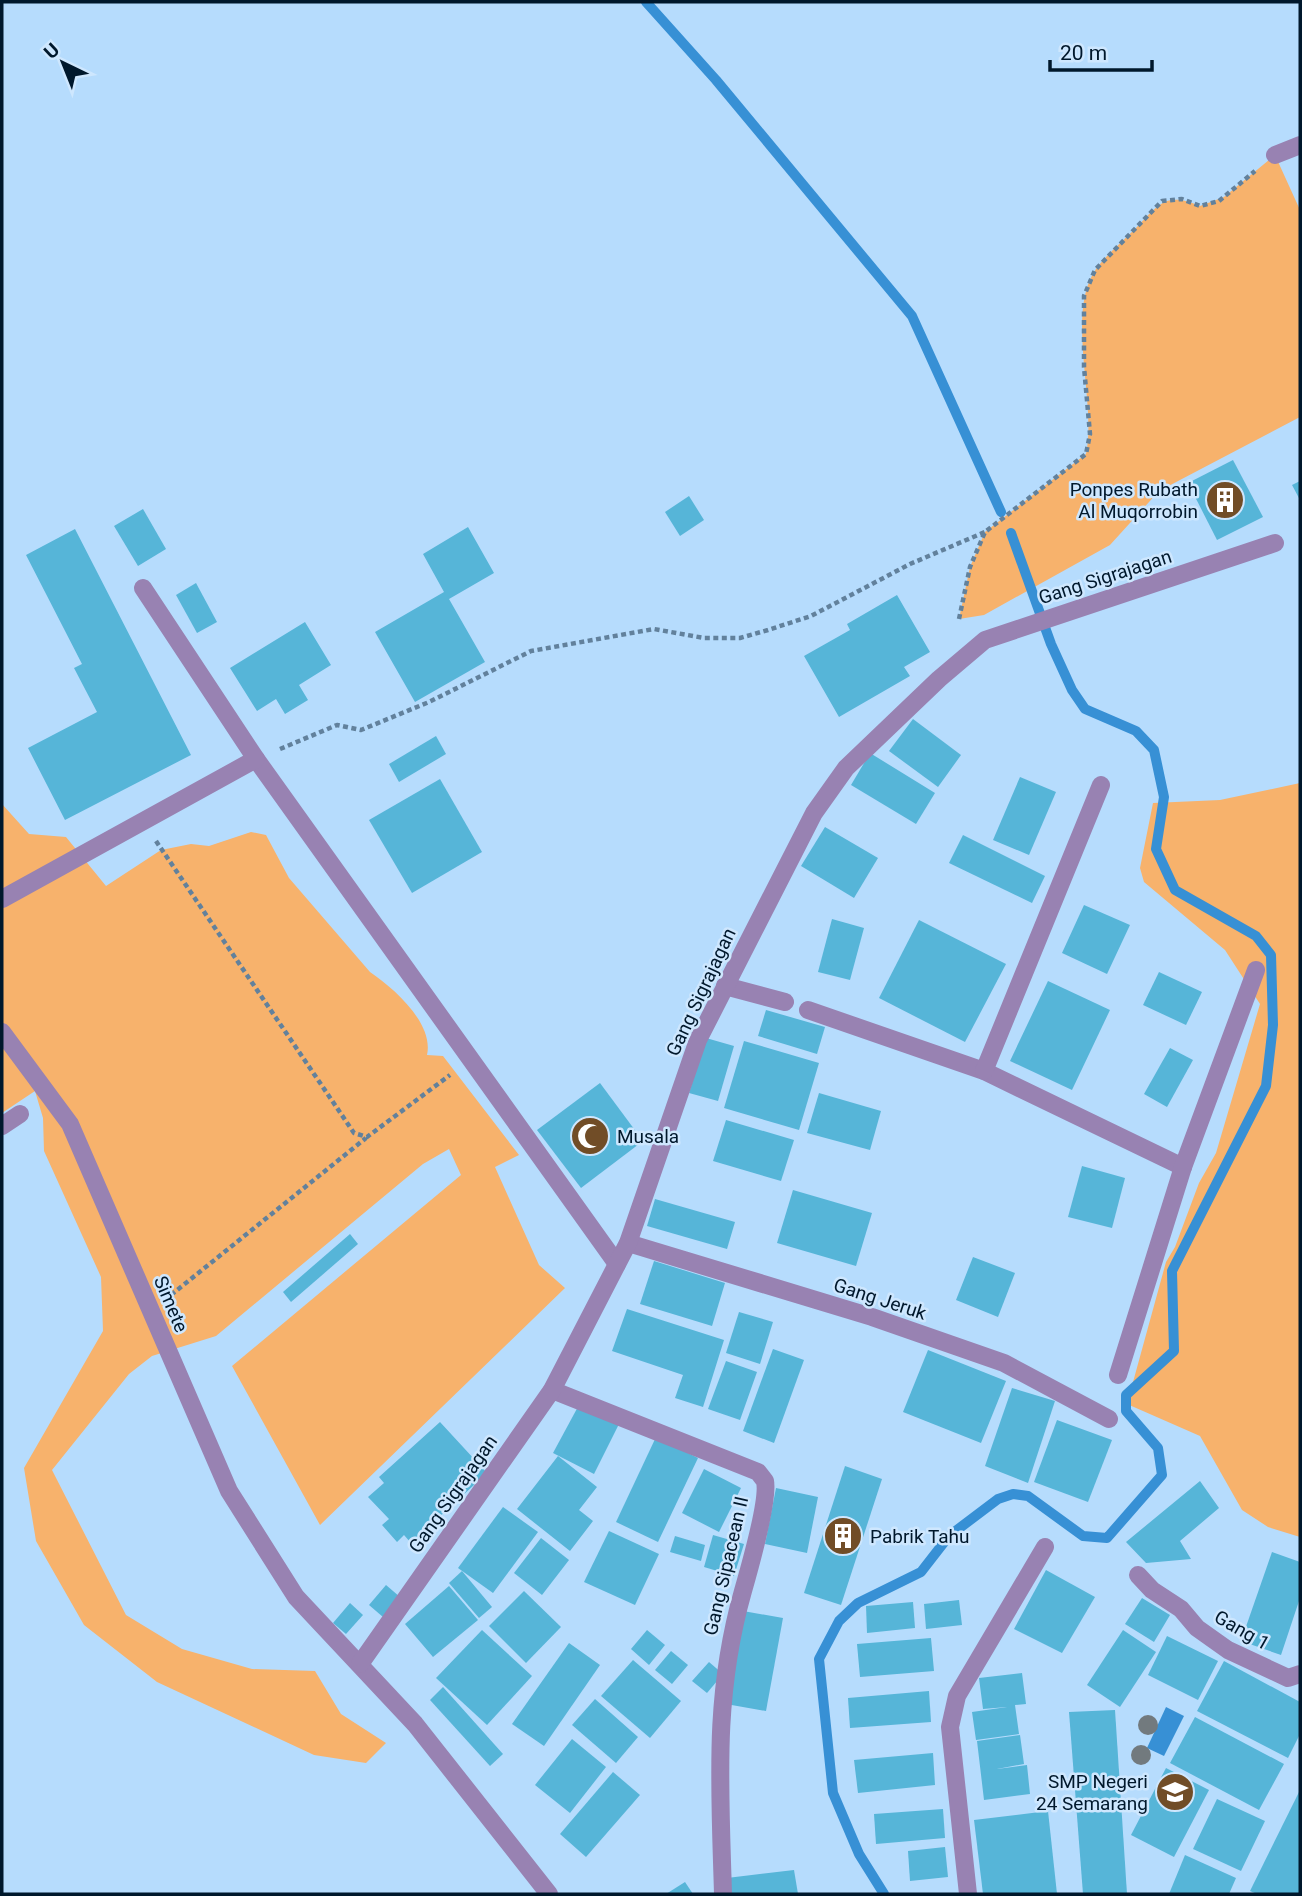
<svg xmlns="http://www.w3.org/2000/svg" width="1302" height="1896" font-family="Roboto,sans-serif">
<rect width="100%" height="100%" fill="#b6dcfd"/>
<!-- green -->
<g fill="#f7b26c">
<path d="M1275,155L1300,210V417L1159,491L1110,545L984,615L959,619L970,567L985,532L1086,454C1097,402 1065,313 1096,269C1107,254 1124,240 1137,227C1160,203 1166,192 1200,206L1224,197Z"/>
<polygon points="1300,783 1300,1537 1268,1527 1242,1510 1200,1436 1127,1404 1166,1262 1175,1247 1199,1183 1216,1153 1260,1004 1225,950 1144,882 1140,868 1153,803 1220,800"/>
<path d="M2,804L29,834L66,837L106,886L161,850L191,844L209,846L251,832L266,835L289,878L370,972C395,989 434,1024 427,1055L443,1056L519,1155L495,1167L539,1265L565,1288L320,1525L232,1366L461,1175L449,1149L423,1164L216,1336L152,1356L129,1374L52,1470L126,1615L182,1649L252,1669L315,1671L341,1714L386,1743L366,1763L314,1755L157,1682L84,1625L36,1541L24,1468L103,1331L101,1277L44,1151L43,1118L35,1091L2,1113Z"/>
</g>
<!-- water -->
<polygon fill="#3790d5" points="1166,1707 1184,1716 1164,1756 1147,1748"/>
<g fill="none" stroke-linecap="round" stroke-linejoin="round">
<!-- stream -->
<g stroke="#3790d5" stroke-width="10">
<polyline points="646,2 716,80 912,316 1001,512"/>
<polyline points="884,1894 859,1854 833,1793 819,1659 839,1621 858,1603 921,1572 949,1536 998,1499 1013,1494 1028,1496 1083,1536 1107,1538 1162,1475 1158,1448 1126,1411 1126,1395 1174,1351 1172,1271 1266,1086 1273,1025 1271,955 1256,936 1175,890 1156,849 1164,797 1154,750 1136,731 1085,709 1072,690 1051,644 1011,533"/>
</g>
</g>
<!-- building -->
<g fill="#56b5d8">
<polygon points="1233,460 1263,517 1217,540 1188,483"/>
<polygon points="1300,481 1300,500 1292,485"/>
<polygon points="689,496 704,520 680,536 665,512"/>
<polygon points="143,509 166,549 138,566 114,526"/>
<polygon points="468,527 494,573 449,599 485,662 415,702 375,632 444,592 423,554"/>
<polygon points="75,529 191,755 65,820 28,748 97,712 74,668 82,664 26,555"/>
<polygon points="196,583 217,622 197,633 176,595"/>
<polygon points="897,595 930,652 904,667 910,676 839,717 804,656 850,630 847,624"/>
<polygon points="305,622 331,665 299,685 308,700 285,714 276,699 257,711 230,668"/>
<polygon points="913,719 961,755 938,787 889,751"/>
<polygon points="436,736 446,754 399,782 389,764"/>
<polygon points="870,753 935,793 916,824 851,785"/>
<polygon points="1020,777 1056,792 1029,855 993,840"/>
<polygon points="440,779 482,852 412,893 369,820"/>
<polygon points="825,827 878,858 854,898 801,866"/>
<polygon points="963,835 1045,876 1032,903 949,863"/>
<polygon points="1084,905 1130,925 1107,974 1062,953"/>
<polygon points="832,919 864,928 850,980 818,972"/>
<polygon points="919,920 1006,964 965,1042 879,998"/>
<polygon points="1159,972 1202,992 1186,1025 1143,1005"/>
<polygon points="1048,981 1110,1010 1072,1090 1010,1061"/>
<polygon points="766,1010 825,1027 817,1054 758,1036"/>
<polygon points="706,1038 734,1046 718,1101 689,1093"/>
<polygon points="744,1041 819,1063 799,1130 724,1108"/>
<polygon points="1170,1048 1193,1060 1167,1107 1144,1094"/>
<polygon points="600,1083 643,1141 581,1188 537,1130"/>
<polygon points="819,1093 881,1111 870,1150 807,1133"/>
<polygon points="726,1120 794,1140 781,1181 713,1161"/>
<polygon points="1082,1166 1125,1178 1112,1228 1068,1217"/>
<polygon points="793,1190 872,1213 856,1266 777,1243"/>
<polygon points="655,1199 735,1222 727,1249 647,1226"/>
<polygon points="350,1234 358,1244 291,1302 283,1292"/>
<polygon points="973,1257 1015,1273 998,1317 956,1300"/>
<polygon points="654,1261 725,1283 712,1326 640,1304"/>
<polygon points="627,1309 724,1340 703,1407 675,1398 683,1375 612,1351"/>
<polygon points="739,1312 773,1322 760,1364 726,1353"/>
<polygon points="773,1349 804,1360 774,1443 743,1431"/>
<polygon points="928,1350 1006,1381 981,1443 903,1412"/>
<polygon points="726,1361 757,1372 740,1420 708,1409"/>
<polygon points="1012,1388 1055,1401 1028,1483 985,1466"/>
<polygon points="580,1403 619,1424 594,1474 553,1453"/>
<polygon points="1057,1420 1112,1440 1088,1502 1034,1482"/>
<polygon points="440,1422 487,1473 411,1543 404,1535 397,1542 382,1525 389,1519 368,1497 384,1483 379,1477"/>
<polygon points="656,1437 698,1458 658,1542 616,1522"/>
<polygon points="558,1456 597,1487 579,1510 593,1521 570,1551 517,1509"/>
<polygon points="845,1466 882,1479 841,1605 804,1593"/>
<polygon points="704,1469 741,1488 719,1532 682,1513"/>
<polygon points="1200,1481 1219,1508 1180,1541 1191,1559 1146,1563 1126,1542"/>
<polygon points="776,1488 818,1497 807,1553 765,1544"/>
<polygon points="503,1507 538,1532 493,1593 458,1568"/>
<polygon points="609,1531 659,1554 635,1605 584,1582"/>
<polygon points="713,1535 744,1544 734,1576 704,1567"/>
<polygon points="675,1536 705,1545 701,1561 670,1552"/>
<polygon points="541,1538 569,1560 542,1595 514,1573"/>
<polygon points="1272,1552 1300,1562 1300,1598 1281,1655 1241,1641"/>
<polygon points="1046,1570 1095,1597 1062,1653 1014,1629"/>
<polygon points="462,1571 492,1607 479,1618 449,1583"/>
<polygon points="386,1585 400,1597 383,1617 369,1605"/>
<polygon points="449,1586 478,1620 433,1657 405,1624"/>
<polygon points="524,1591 561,1627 526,1663 489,1626"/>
<polygon points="1142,1598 1170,1615 1154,1642 1125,1624"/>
<polygon points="959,1600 962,1625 926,1629 924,1604"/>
<polygon points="913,1602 915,1628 867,1633 866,1606"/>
<polygon points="350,1603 363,1615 346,1634 333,1623"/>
<polygon points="743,1611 783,1618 766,1711 726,1704"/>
<polygon points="482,1630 532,1676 487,1725 436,1678"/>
<polygon points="647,1630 665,1645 649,1665 631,1649"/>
<polygon points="1123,1630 1156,1652 1120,1707 1087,1685"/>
<polygon points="1167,1636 1218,1661 1198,1700 1148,1675"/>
<polygon points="931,1638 934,1671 860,1677 857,1644"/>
<polygon points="569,1643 600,1665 544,1746 512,1724"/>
<polygon points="671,1651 688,1665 672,1684 655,1670"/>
<polygon points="633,1660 681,1701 650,1738 601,1696"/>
<polygon points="1224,1661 1300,1702 1300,1734 1288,1758 1197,1711"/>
<polygon points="709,1662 723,1674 707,1693 692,1681"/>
<polygon points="1022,1673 1026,1704 1015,1705 1019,1734 976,1740 972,1712 1007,1707 983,1709 979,1678"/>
<polygon points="443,1687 503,1754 490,1766 430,1700"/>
<polygon points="929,1691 931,1722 850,1728 848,1698"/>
<polygon points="595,1699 638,1737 616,1763 572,1725"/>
<polygon points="1115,1710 1127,1894 1083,1894 1069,1712"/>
<polygon points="1195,1717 1284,1764 1259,1810 1170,1763"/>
<polygon points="1020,1735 1024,1764 997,1769 1027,1765 1030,1794 984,1800 977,1741"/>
<polygon points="572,1739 606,1767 570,1813 535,1785"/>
<polygon points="933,1753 935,1785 858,1793 854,1760"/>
<polygon points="1166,1768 1209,1790 1174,1857 1131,1835"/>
<polygon points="613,1772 640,1795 586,1857 560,1834"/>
<polygon points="1300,1790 1300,1894 1257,1894 1250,1891"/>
<polygon points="1217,1799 1265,1821 1241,1871 1193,1849"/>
<polygon points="943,1809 945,1838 876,1844 874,1814"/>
<polygon points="1048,1811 1057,1894 983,1894 974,1820"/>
<polygon points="945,1847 948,1877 910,1881 908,1851"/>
<polygon points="1185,1855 1236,1878 1229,1894 1169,1894"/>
<polygon points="794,1870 798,1894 730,1894 727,1878"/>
<polygon points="685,1882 693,1894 666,1894"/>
</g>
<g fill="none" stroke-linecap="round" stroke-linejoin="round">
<!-- path -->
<g stroke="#62819c" stroke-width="4.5" stroke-dasharray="5 3.5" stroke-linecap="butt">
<polyline points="959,619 970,567 985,532 1086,454 1090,434 1084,367 1084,296 1095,270 1162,201 1182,199 1200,206 1219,201 1255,171"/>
<polyline points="280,749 337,725 361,730 429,702 531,651 654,629 704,638 740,638 768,630 811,616 910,564 985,532"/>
<polyline points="156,841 354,1133 367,1137 450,1075"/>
<polyline points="171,1295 366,1138"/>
</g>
<!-- minor -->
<g stroke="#9882b2" stroke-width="18">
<polyline points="1275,155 1300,145"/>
<polyline points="256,759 617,1264"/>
<polyline points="2,899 256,759 143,588"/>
<polyline points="725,986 785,1002"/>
<polyline points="808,1010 984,1071 1183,1167"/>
<polyline points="2,1032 70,1124 229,1491 296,1597 415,1724 549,1894"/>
<polyline points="984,1071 1101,785"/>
<polyline points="2,1126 20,1114"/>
<polyline points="628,1243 872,1317 1004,1363 1109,1419"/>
<polyline points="1118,1375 1183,1167 1256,970"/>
<path d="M552,1390L758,1472L765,1481C769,1499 749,1570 743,1591C713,1696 720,1787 723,1894"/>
<polyline points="1138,1575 1152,1590 1181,1609 1197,1628 1228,1650 1288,1678 1300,1674"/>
<polyline points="360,1664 552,1390 628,1243 698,1040 814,813 846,768 939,679 985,640 1275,543"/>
<polyline points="968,1894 950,1727 957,1696 1045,1547"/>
</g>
</g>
<!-- trees -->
<g fill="#727a7e">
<circle cx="1148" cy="1725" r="10"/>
<circle cx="1141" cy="1755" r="10"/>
</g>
<!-- icons -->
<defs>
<symbol id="building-disc" viewBox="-11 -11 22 22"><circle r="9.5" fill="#714d27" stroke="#cee7fe"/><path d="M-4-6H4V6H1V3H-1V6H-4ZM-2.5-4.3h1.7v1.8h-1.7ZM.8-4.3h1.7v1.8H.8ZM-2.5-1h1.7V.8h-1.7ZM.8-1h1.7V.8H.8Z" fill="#fff"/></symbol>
<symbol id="mosque-disc" viewBox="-11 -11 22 22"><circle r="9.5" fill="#714d27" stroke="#cee7fe"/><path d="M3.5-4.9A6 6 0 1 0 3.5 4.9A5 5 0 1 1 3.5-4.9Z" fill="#fff"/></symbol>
<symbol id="school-disc" viewBox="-11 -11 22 22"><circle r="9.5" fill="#714d27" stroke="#cee7fe"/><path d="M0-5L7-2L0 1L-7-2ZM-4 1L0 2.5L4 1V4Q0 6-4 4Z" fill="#fff"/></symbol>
</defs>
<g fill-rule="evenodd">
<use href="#building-disc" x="1203" y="478" width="44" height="44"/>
<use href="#mosque-disc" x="568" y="1114" width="44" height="44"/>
<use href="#building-disc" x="821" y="1514" width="44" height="44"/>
<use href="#school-disc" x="1153" y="1770" width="44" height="44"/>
</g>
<g text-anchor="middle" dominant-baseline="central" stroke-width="5" stroke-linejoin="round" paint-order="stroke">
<!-- poi labels -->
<g font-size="19" fill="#00182c" stroke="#cee7fe" text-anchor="end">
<text x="1198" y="489">Ponpes Rubath<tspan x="1198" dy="22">Al Muqorrobin</tspan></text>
<text x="617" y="1136" text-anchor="start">Musala</text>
<text x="870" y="1536" text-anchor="start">Pabrik Tahu</text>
<text x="1148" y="1781">SMP Negeri<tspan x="1148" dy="22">24 Semarang</tspan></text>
</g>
<!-- street labels -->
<g font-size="19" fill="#00182c" stroke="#cee7fe">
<text transform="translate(1105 577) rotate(-18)">Gang Sigrajagan</text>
<text transform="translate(701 992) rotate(-65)">Gang Sigrajagan</text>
<text transform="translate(880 1299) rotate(18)">Gang Jeruk</text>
<text transform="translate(171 1304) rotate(67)">Simete</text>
<text transform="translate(453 1494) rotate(-55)">Gang Sigrajagan</text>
<text transform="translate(726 1566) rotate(-77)">Gang Sipacean II</text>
<text transform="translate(1242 1630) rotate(30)">Gang 1</text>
</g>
</g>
<!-- border -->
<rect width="1302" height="1896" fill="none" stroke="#00182c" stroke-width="7"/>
<!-- north arrow -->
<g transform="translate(63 63) rotate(317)" stroke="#cee7fe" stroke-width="5" paint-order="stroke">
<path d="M0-5L12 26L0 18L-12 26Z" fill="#00182c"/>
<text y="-10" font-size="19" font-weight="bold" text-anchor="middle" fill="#00182c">U</text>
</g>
<!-- scale -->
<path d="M1050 60v10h102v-10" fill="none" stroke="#00182c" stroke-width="3.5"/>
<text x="1060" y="60" font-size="21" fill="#00182c" stroke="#cee7fe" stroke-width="5" paint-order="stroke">20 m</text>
</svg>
